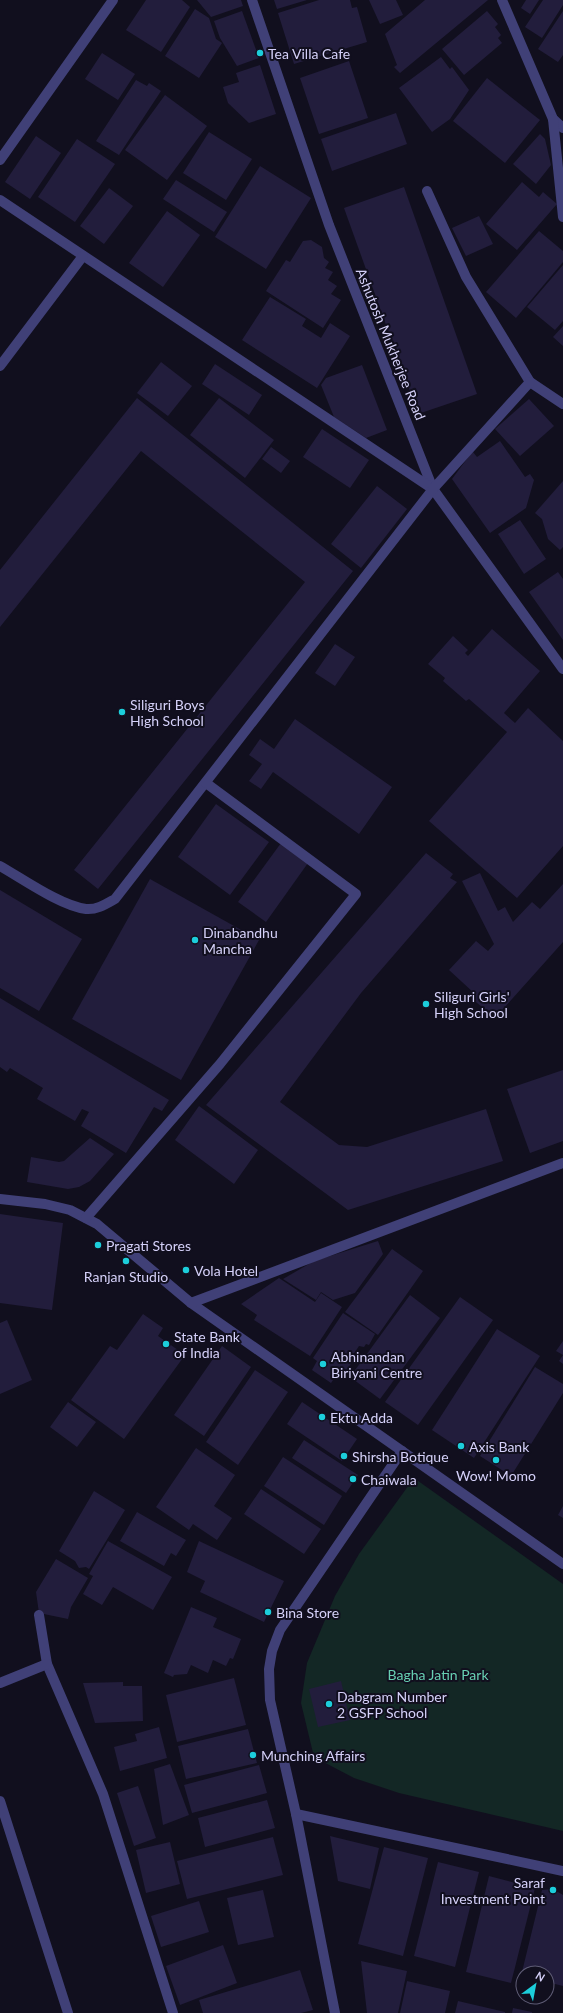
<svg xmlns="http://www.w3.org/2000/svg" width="563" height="2013" font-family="Lato,sans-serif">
<rect width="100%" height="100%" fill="#110f1e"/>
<!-- green -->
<polygon fill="#132725" points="414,1478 563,1584 563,1831 399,1793 354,1778 314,1757 301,1703 307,1663 335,1596 359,1554"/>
<!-- building -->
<g fill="#221d3c">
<polygon points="146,0 182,0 190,7 161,52 126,30"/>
<polygon points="197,0 241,0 243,6 211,17"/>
<polygon points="274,0 307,0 277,9"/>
<polygon points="319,0 350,0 352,8 357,7 367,42 294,64 278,13"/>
<polygon points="369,0 396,0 403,15 380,24"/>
<polygon points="425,0 488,0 400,73 394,67 397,65 385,34"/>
<polygon points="526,0 539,0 530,14 521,8"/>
<polygon points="543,0 563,0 563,5 542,38 525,27"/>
<polygon points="195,9 209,18 216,39 222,43 199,78 165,56"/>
<polygon points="242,11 259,58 237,66 220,38 214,21"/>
<polygon points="487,11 498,24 495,27 501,35 498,38 502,43 464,75 442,49"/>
<polygon points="563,11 563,55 558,62 538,49"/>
<polygon points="102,53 135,74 118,100 85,79"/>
<polygon points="441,57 450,69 452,67 469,90 450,119 432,132 399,88"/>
<polygon points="349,61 368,118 319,134 300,78"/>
<polygon points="260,65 276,114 249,123 228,103 223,87 239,82 236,73"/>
<polygon points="487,78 540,120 505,163 453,121"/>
<polygon points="136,80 147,86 149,83 161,91 119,155 96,141"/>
<polygon points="165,95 207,126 167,180 125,150"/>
<polygon points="396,113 407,144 332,171 321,139"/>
<polygon points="209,132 252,159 226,200 183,173"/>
<polygon points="540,134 545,139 551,165 536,184 513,164"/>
<polygon points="36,136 61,153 30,199 5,182"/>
<polygon points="77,139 115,164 75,222 38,197"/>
<polygon points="260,166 311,198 266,269 215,237"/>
<polygon points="176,180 227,212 214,232 163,199"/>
<polygon points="522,182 539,197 543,192 557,204 517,250 486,224"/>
<polygon points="404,187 477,394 418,414 344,208"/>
<polygon points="109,188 133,206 104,244 80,226"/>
<polygon points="167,211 200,235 163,287 129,263"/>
<polygon points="479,216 493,244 466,256 452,228"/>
<polygon points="539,231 563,251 563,262 516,318 486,292"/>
<polygon points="311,240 322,247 324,258 329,262 325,268 333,272 328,280 337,286 331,294 341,300 323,328 266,291 286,260 290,262 303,241"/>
<polygon points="563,265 563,321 555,330 527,307"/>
<polygon points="270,297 306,319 302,326 321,338 330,323 350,336 317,388 242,340"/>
<polygon points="563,326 563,346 553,337"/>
<polygon points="161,362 192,386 168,416 137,393"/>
<polygon points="215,364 262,395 249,415 202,384"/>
<polygon points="362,365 387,430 366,438 334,417 321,385 326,378"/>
<polygon points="137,398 353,571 98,889 74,870 305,582 141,451 0,627 0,570"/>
<polygon points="219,398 274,440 245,478 190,435"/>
<polygon points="529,399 554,426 520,456 495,429"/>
<polygon points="322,429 369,460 350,488 303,457"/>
<polygon points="500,441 525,477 530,474 534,480 526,508 490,533 452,479 469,456 473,452 477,457"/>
<polygon points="271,447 290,461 281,473 262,459"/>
<polygon points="563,481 563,547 560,550 548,539 542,519 535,513"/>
<polygon points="377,486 407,509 361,568 331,544"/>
<polygon points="520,520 546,559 524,574 498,534"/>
<polygon points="558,572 563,579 563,640 529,592"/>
<polygon points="492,629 540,671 504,713 515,723 528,708 563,741 563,846 517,898 429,821 507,732 469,699 466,701 443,681 445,678 428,664 453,636 468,650 465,653 468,656"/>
<polygon points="335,644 355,657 335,686 315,673"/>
<polygon points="295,719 392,787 359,834 273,772 261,789 249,781 262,764 249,755 260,739 274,749"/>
<polygon points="216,804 269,842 230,895 178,857"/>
<polygon points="281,843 308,863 266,922 238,902"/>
<polygon points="426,853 453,874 450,878 457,882 361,993 280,1102 339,1145 367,1147 486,1109 503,1161 348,1210 206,1105"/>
<polygon points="480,873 498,911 505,907 513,922 532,902 540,909 563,884 563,942 495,1018 470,997 474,993 449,970 476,941 488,951 494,944 462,881"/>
<polygon points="150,879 259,940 181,1080 72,1019"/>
<polygon points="0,890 82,939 39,1011 0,988"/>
<polygon points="0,998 169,1100 162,1111 154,1107 126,1153 81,1126 89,1112 82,1109 75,1121 37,1099 43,1088 10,1068 7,1072 0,1067"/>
<polygon points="563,1070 563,1141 530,1153 507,1089"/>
<polygon points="199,1106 258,1150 234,1184 175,1140"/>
<polygon points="90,1138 114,1154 90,1181 79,1187 68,1189 27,1182 31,1157 59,1162 64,1161"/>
<polygon points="0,1214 63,1223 52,1310 0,1303"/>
<polygon points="378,1241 383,1254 355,1293 333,1300 321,1292 316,1300 283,1279 314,1261"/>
<polygon points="392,1249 423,1271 378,1335 345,1312"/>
<polygon points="279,1278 315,1302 321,1293 342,1307 310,1356 254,1320 257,1315 241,1304"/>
<polygon points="410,1295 440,1318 380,1399 350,1377"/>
<polygon points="460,1297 493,1320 418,1425 385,1402"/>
<polygon points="343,1313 375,1334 369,1345 366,1344 364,1347 359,1346 353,1355 356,1356 342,1377 337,1374 331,1383 312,1370 317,1361 313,1358"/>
<polygon points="143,1314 163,1328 158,1336 185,1355 124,1439 71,1400 110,1346 117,1350"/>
<polygon points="7,1320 32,1380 0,1394 0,1323"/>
<polygon points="497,1329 540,1356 474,1458 432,1430"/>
<polygon points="563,1341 563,1364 559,1361 563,1355 556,1351"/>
<polygon points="222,1346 251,1367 204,1436 174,1415"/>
<polygon points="535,1367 563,1384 563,1393 511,1476 480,1456"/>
<polygon points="255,1370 288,1392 238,1465 206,1442"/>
<polygon points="68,1402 96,1422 77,1447 50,1427"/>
<polygon points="302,1402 357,1439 342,1461 287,1424"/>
<polygon points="304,1440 358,1475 346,1493 292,1458"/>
<polygon points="196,1448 235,1475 214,1506 232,1518 217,1540 193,1524 189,1530 156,1507"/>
<polygon points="283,1457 342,1496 324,1525 264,1486"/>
<polygon points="261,1489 321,1529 304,1554 244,1514"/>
<polygon points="94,1491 125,1510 89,1569 86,1567 79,1568 75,1561 59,1551"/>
<polygon points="563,1506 563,1518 558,1515"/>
<polygon points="137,1512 186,1540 176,1556 171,1553 164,1566 120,1541"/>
<polygon points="108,1541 172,1577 153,1610 113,1587 102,1605 83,1594 93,1576 89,1574"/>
<polygon points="199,1541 284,1581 264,1622 200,1592 205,1581 187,1572"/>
<polygon points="56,1559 88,1578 71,1607 68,1619 39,1613 36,1592"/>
<polygon points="191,1607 217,1618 213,1627 241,1639 233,1659 230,1658 226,1666 213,1660 208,1673 191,1665 187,1674 174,1675 173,1677 164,1673"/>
<polygon points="234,1678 246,1725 177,1742 166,1695"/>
<polygon points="341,1681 350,1720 318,1727 309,1689"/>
<polygon points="123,1682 123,1686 142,1686 143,1721 95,1723 83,1683"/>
<polygon points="159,1727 167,1758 120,1771 114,1747 137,1741 135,1734"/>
<polygon points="248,1729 257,1763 186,1779 178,1746"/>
<polygon points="170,1764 189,1815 163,1825 154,1769"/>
<polygon points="259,1765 267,1793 192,1813 184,1785"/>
<polygon points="138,1786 156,1838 134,1846 117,1793"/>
<polygon points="267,1800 275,1828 205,1847 198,1818"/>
<polygon points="330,1836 379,1848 370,1889 338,1881"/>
<polygon points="273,1837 283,1875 187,1899 177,1861"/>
<polygon points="170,1842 180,1884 146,1893 136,1850"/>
<polygon points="384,1847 428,1858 403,1956 358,1944"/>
<polygon points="438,1862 479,1872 455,1967 414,1956"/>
<polygon points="489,1876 535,1888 511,1983 466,1972"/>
<polygon points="553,1889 563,1895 563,1986 547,1982 547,1973 523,1973 523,1977 521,1976 542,1890"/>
<polygon points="263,1890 274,1937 238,1945 227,1898"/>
<polygon points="199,1901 209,1932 161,1947 151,1916"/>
<polygon points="223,1945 237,1983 180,2005 166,1966"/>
<polygon points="361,1961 407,1971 398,2013 367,2013"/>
<polygon points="300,1970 313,2010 301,2013 203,2013 199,2000"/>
<polygon points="407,1981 450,1991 445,2013 400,2013"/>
<polygon points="458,2001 505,2012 505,2013 455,2013"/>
<polygon points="513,2008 532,2012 532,2013 512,2013"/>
</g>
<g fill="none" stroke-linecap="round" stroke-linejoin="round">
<!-- minor -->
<g stroke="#404077" stroke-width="10">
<polyline points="252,0 329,225 433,489 563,669"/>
<polyline points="502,0 553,119 563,128"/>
<polyline points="553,119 563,217"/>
<polyline points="0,160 113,0"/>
<polyline points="427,191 466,277 530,382 563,404"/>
<polyline points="0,200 433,489"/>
<polyline points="0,366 83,256"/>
<path d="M0,866C23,879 61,906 86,909C97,910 106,904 115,899L433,489L530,382"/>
<polyline points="0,1199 45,1204 70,1210 97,1224 191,1303 563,1564"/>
<polyline points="86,1218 220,1064 356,894 206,783"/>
<polyline points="191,1303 563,1163"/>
<polyline points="39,1615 47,1664 103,1794 173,2013"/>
<polyline points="0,1683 47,1664"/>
<polyline points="0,1801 68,2013"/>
<polyline points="296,1814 563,1871"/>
<polyline points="335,2013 296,1814 270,1700 269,1669 272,1651 280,1630 402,1451"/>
</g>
</g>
<!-- markers -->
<g fill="#1ccedb" stroke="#110f1e" stroke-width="1.5">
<circle cx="260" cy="53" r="4"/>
<circle cx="122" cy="712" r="4"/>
<circle cx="195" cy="940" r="4"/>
<circle cx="426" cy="1004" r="4"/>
<circle cx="98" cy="1245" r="4"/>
<circle cx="126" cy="1261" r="4"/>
<circle cx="186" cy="1270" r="4"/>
<circle cx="166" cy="1344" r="4"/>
<circle cx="323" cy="1364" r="4"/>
<circle cx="322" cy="1417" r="4"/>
<circle cx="461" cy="1446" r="4"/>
<circle cx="344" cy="1456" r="4"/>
<circle cx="496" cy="1460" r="4"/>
<circle cx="353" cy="1479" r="4"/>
<circle cx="268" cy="1612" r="4"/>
<circle cx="329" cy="1704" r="4"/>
<circle cx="253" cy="1755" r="4"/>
<circle cx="553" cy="1890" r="4"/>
</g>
<g text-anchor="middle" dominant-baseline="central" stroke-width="4" stroke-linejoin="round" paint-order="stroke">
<!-- poi labels -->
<g font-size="14" fill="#d5d1f9" stroke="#110f1e" text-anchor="start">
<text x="268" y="53">Tea Villa Cafe</text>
<text x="130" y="704">Siliguri Boys<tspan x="130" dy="16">High School</tspan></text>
<text x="203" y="932">Dinabandhu<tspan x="203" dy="16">Mancha</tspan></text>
<text x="434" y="996">Siliguri Girls'<tspan x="434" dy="16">High School</tspan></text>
<text x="106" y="1245">Pragati Stores</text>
<text x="194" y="1270">Vola Hotel</text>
<text x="126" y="1276" text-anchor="middle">Ranjan Studio</text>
<text x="174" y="1336">State Bank<tspan x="174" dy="16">of India</tspan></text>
<text x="331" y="1356">Abhinandan<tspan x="331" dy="16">Biriyani Centre</tspan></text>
<text x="330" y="1417">Ektu Adda</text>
<text x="469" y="1446">Axis Bank</text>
<text x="352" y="1456">Shirsha Botique</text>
<text x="496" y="1475" text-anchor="middle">Wow! Momo</text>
<text x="361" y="1479">Chaiwala</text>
<text x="276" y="1612">Bina Store</text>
<text x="337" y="1696">Dabgram Number<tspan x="337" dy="16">2 GSFP School</tspan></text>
<text x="261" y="1755">Munching Affairs</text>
<text x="545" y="1882" text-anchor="end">Saraf<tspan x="545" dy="16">Investment Point</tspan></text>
</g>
<!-- street labels -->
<g font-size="14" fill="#d5d1f9" stroke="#110f1e">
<text transform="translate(391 344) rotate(68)">Ashutosh Mukherjee Road</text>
</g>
<!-- park labels -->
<g font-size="14" fill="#67cfb2" stroke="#110f1e">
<text x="438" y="1674">Bagha Jatin Park</text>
</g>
</g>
<!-- north arrow -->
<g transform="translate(535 1985) rotate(32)"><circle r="19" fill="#110f1e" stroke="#5f5d76"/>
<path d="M0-3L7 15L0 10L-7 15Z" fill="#1ccedb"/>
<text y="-6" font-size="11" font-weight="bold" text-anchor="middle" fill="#d5d1f9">N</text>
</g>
</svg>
